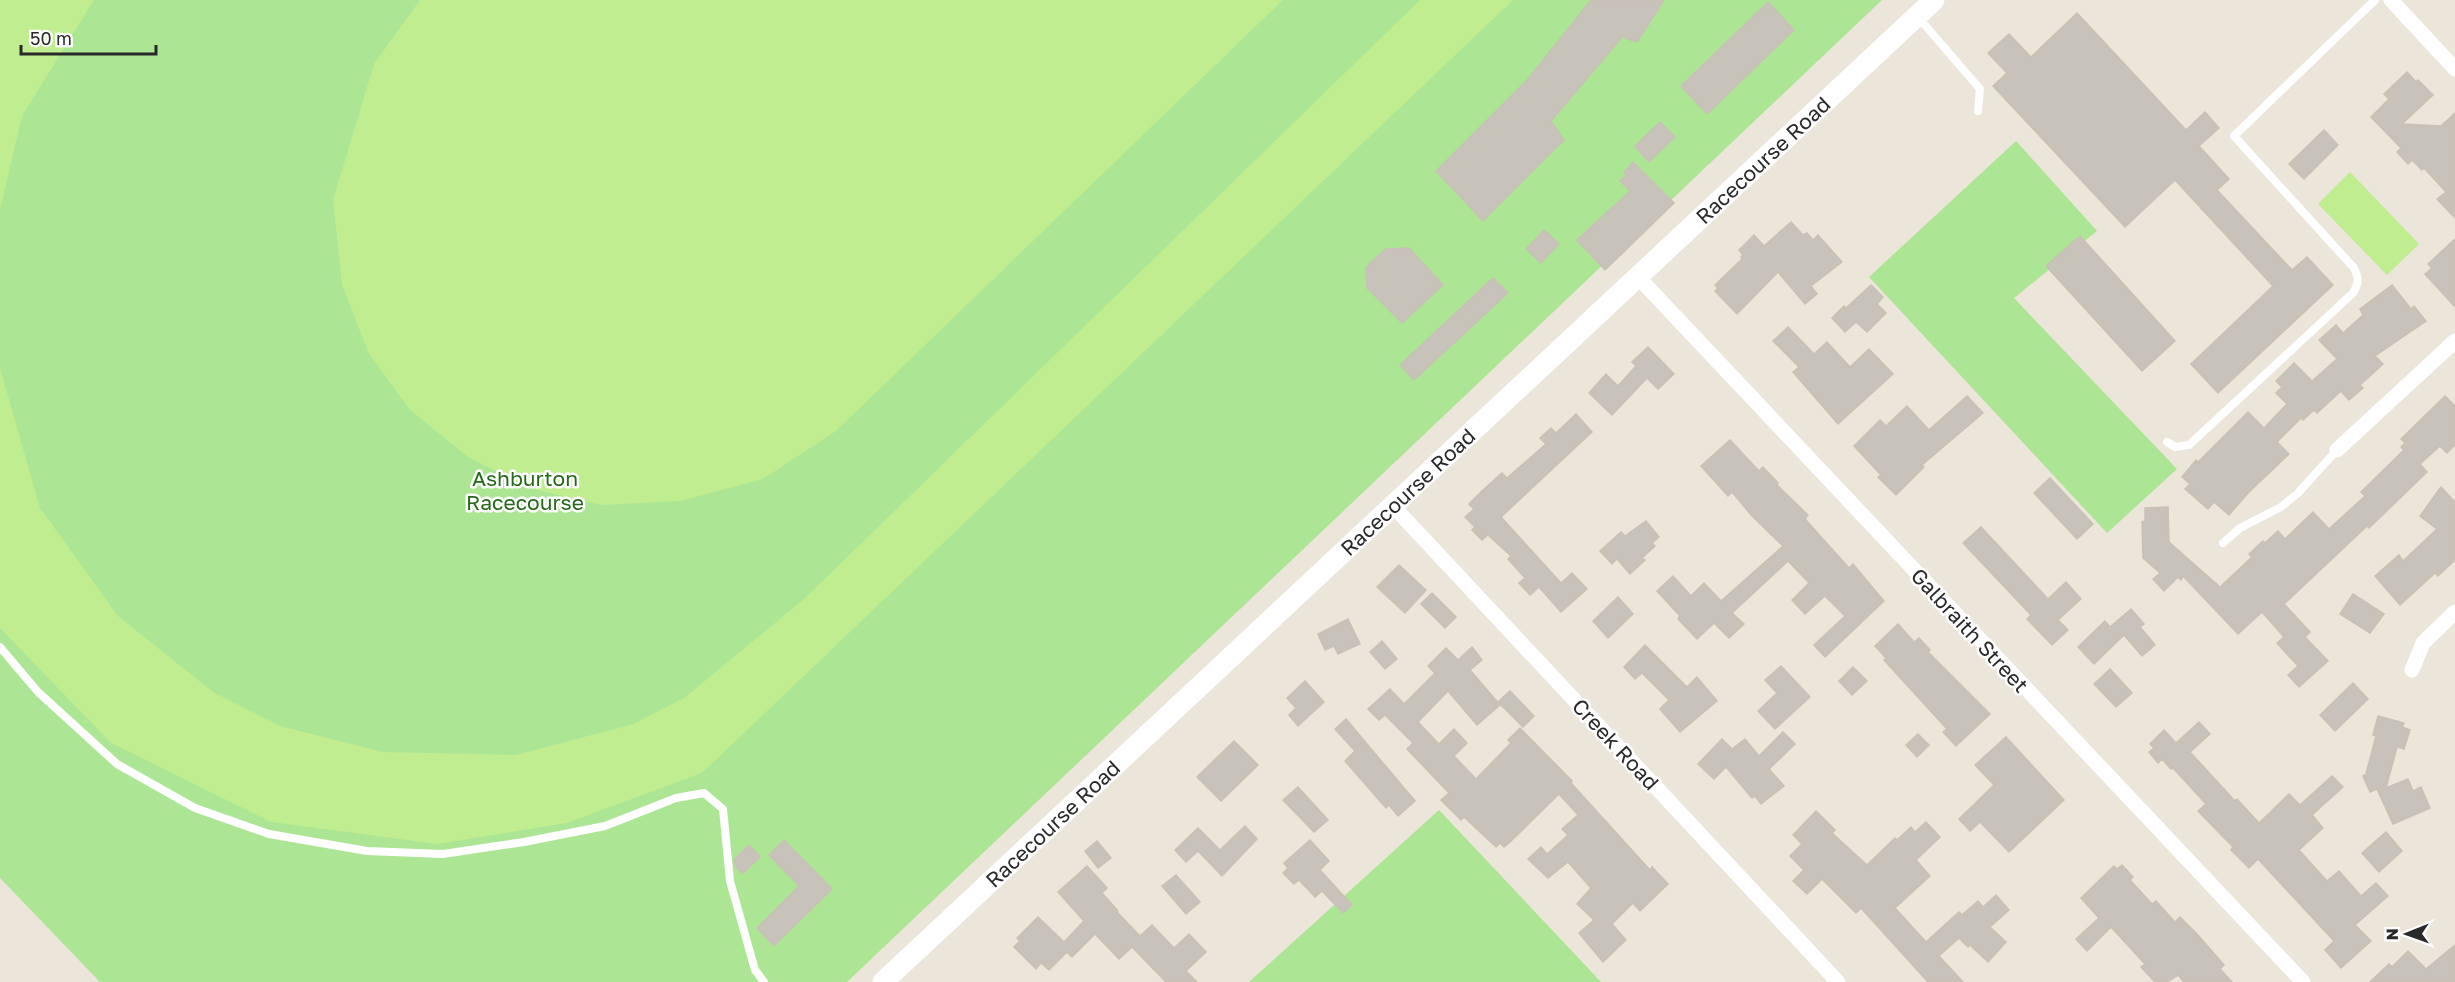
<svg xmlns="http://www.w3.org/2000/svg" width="2455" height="982" font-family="'Golos Text',sans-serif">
<rect width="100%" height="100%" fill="#ece5da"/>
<!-- green -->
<g fill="#ace594">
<polygon points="0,0 1882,0 847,982 100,982 0,878"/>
<polygon points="2016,141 2097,231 2014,298 2177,469 2107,533 1869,277"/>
<polygon points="1439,810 1601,982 1249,982"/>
</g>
<!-- pitch -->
<g fill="#c0ed8f">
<polygon points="0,0 94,0 22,116 0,210"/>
<polygon points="420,0 1283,0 836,431 763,479 680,501 602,505 529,488 468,457 410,410 368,352 342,284 333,200 374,64"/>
<polygon points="1420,0 1513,0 702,773 567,823 437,844 271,822 111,743 0,628 0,368 40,508 118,616 213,692 280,726 383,752 516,755 633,724 684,698 804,599"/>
<polygon points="2350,172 2419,244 2387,275 2318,204"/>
</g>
<!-- building -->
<g fill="#c7c2ba" stroke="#c7c2b4" stroke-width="1.5">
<polygon points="1591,0 1664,0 1637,42 1622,37 1551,121 1564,140 1483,221 1436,171 1527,80"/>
<polygon points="1768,2 1794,30 1707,114 1681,86"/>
<polygon points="2077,13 2186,130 2205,112 2219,128 2199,146 2229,179 2217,190 2292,270 2307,257 2333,285 2218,393 2191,364 2273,286 2175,180 2125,227 1993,86 2007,73 1988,53 2009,34 2031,57"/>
<polygon points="2407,72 2416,82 2418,80 2433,95 2402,124 2441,126 2455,113 2455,218 2437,199 2446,192 2424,168 2422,170 2412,160 2408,164 2397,152 2401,148 2371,117 2389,99 2384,94"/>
<polygon points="1660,122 1675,137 1649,162 1635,146"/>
<polygon points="2324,130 2338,145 2304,179 2289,164"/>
<polygon points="1633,162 1674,203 1605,270 1577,240 1630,191 1620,181 1626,175 1624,172"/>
<polygon points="1791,222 1803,235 1807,233 1813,240 1818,235 1842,262 1811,286 1817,294 1805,304 1778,272 1737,314 1715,291 1718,288 1715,285 1742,259 1741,257 1743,255 1739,250 1754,235 1764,246"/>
<polygon points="1544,230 1559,244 1541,263 1526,249"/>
<polygon points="2080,236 2175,341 2142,371 2046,266"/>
<polygon points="2455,239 2455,307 2425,274 2432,268 2428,264"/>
<polygon points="1409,248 1443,285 1402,323 1367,288 1366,267 1386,249"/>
<polygon points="1493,278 1508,293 1414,380 1400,365"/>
<polygon points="1871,285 1883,297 1877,304 1886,313 1867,332 1856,322 1845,332 1832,318 1844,306 1846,308"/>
<polygon points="2392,285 2411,309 2414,306 2426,321 2375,356 2383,364 2360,385 2363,388 2349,400 2341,391 2317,413 2314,410 2303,420 2301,418 2277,442 2289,454 2248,493 2229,515 2214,502 2208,509 2185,489 2190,484 2182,477 2196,460 2198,462 2248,412 2264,428 2287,404 2276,393 2282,387 2276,381 2294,363 2312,381 2337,359 2319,340 2336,325 2343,333 2363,315 2360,309"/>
<polygon points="1788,327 1814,354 1827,342 1850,367 1869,349 1893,374 1838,424 1793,372 1799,367 1773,341"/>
<polygon points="1648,347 1674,374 1658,389 1647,378 1612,415 1589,393 1606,374 1618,386 1636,366 1632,362"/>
<polygon points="1967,396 1983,413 1922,465 1924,467 1896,495 1878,477 1881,475 1854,446 1880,420 1886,426 1907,406 1929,430"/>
<polygon points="2445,396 2455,406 2455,445 2447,453 2440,446 2420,464 2427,472 2369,528 2367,526 2284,604 2310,632 2305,637 2328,661 2299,687 2288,675 2298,666 2277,643 2284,637 2262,612 2238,634 2183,576 2181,580 2178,577 2164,591 2153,579 2160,573 2143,558 2142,522 2145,521 2145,508 2168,507 2169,542 2220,587 2252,557 2249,554 2263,541 2265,543 2278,531 2285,539 2313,512 2329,529 2365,496 2361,492 2404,450 2401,447 2405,443 2401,439"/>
<polygon points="1576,414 1592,432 1501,517 1561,583 1572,573 1587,589 1561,612 1539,587 1530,595 1519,583 1525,578 1508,559 1511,556 1488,535 1482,540 1472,530 1475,527 1465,517 1474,509 1469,504 1483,490 1502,473 1507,478 1546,444 1540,438 1551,428 1556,433"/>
<polygon points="1730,440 1759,471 1763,467 1778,483 1777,485 1808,515 1805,519 1849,568 1853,564 1884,601 1825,657 1814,645 1845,616 1825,596 1805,614 1792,600 1809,583 1788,561 1732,613 1744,624 1729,638 1714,623 1697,639 1678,619 1680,616 1657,591 1673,576 1691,596 1704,583 1721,601 1783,546 1752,516 1732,492 1728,496 1701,466"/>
<polygon points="2050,478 2093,524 2077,539 2034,493"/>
<polygon points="2441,487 2455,502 2455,560 2438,576 2435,573 2400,605 2375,576 2399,555 2403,561 2437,529 2420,516"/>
<polygon points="1646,521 1659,537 1652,543 1655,546 1642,558 1645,560 1630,574 1617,559 1612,564 1600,551 1621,532 1625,536"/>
<polygon points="1981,527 2048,599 2066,582 2081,599 2058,620 2068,630 2052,645 2027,619 2031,615 1963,543"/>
<polygon points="1399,565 1426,590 1405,613 1377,587"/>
<polygon points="1432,593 1456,617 1445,628 1421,604"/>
<polygon points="2353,594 2384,614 2370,633 2340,614"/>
<polygon points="1618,597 1633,614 1608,638 1593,621"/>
<polygon points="2131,609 2144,624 2140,627 2155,645 2142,656 2124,635 2094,664 2078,647 2105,621 2110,627"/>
<polygon points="1348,619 1360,644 1338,654 1334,646 1325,650 1318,634"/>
<polygon points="1898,624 1914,642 1919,638 1930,650 1928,652 1990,714 1956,746 1943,732 1947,729 1884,660 1886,658 1875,646"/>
<polygon points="1382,641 1397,659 1385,669 1370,652"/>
<polygon points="1645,645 1687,687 1697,677 1717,701 1680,732 1660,709 1669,700 1642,673 1635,679 1624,667"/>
<polygon points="1472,647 1482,660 1470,670 1500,705 1477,725 1448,691 1418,722 1439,744 1454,729 1467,743 1454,756 1476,779 1511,743 1508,740 1520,728 1572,781 1571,783 1650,870 1652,867 1668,884 1640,911 1633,903 1612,924 1626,940 1603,962 1579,933 1594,920 1577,904 1591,888 1568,862 1548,878 1528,859 1541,847 1547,854 1568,835 1562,829 1578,815 1559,794 1510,842 1504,847 1500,843 1496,847 1464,817 1461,820 1441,800 1449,793 1407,749 1413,743 1385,715 1379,720 1368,709 1390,689 1404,704 1435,673 1428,666 1446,648 1458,660"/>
<polygon points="1781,666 1810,697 1775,729 1758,711 1777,693 1765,680"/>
<polygon points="1853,667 1867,681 1852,695 1839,681"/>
<polygon points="2110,669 2132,693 2116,707 2094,684"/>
<polygon points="1305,681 1324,702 1298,726 1289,715 1296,708 1287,698"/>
<polygon points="2353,683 2368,699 2335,731 2320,715"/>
<polygon points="1510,691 1534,716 1523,727 1498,702"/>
<polygon points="2378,716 2404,723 2402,727 2410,730 2404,749 2397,747 2386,788 2408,779 2413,791 2421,787 2430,808 2393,824 2377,789 2370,792 2363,776 2366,774 2376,736 2373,735"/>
<polygon points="1346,719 1415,801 1398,816 1389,805 1386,808 1345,761 1355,751 1335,729"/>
<polygon points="2199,722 2210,734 2190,752 2235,801 2237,799 2259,823 2289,794 2300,805 2332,776 2343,787 2312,815 2323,828 2299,850 2327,881 2339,871 2361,896 2376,883 2388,896 2355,925 2371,941 2341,968 2325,950 2334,941 2258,859 2249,868 2231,850 2233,847 2198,811 2206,804 2173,768 2171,769 2162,759 2158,763 2149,752 2154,748 2150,744 2164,730 2176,743"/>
<polygon points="1783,732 1795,744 1769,769 1784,786 1761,804 1755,796 1752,798 1726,767 1714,779 1698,764 1722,739 1732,749 1745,739 1759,756"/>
<polygon points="1918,734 1929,745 1917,757 1906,745"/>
<polygon points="2006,737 2064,800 2009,852 1980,822 1970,831 1959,819 1994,785 1975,765"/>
<polygon points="1234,741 1258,765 1221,801 1197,777"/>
<polygon points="1298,787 1328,820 1314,832 1283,800"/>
<polygon points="1816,811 1835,830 1832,833 1867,865 1895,838 1897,840 1911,827 1915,832 1926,822 1940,837 1916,860 1930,876 1895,908 1926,942 1959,912 1962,915 1978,901 1983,907 1996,895 2009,910 1990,927 2006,942 1988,962 1970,945 1968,947 1959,938 1939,956 1963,982 1928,982 1861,908 1856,913 1822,879 1807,894 1793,881 1804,870 1790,856 1802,844 1793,835"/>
<polygon points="1245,826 1257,839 1222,876 1198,851 1186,862 1175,850 1198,828 1220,850"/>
<polygon points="2386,832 2402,851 2379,872 2362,853"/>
<polygon points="784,840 832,889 774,946 757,928 799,886 769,855"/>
<polygon points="1310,840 1329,861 1320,870 1352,905 1343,913 1322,891 1315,897 1299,880 1294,884 1283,873 1288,868 1284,863"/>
<polygon points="1097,841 1111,858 1098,868 1085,851"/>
<polygon points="749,845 760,857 742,874 735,865 734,860"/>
<polygon points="2122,865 2133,877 2130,880 2152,904 2156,901 2175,922 2180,917 2197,934 2224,965 2220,969 2232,982 2184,982 2178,975 2167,982 2155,982 2141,967 2145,964 2111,927 2087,951 2076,939 2099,918 2081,898 2114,866 2117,869"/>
<polygon points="1087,866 1107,888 1102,893 1118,911 1117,912 1140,936 1152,925 1174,948 1189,934 1206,952 1186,971 1197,982 1166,982 1132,947 1119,959 1095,934 1072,957 1067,952 1049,970 1041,963 1036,969 1014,947 1020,941 1017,938 1038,917 1064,942 1084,921 1058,892"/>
<polygon points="1176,875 1200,902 1186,914 1162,886"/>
<polygon points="2455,945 2455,982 2370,982 2389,964 2392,967 2408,951 2426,969"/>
</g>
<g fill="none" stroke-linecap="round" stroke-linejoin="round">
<!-- lane -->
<g stroke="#fff" stroke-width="8">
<polyline points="1918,17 1980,89 1978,111"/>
<path d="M2167,442L2175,447L2189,445L2353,293C2359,283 2359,278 2354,268L2234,136L2375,0"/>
<polyline points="2223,543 2240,528 2281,507 2297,494 2337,450"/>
<polyline points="0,647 38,692 117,764 195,808 269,834 367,851 443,854 524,842 605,826 676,798 704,793 723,809 730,881 755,970 764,982"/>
</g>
<!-- street -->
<g stroke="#fff" stroke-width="15">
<polyline points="2391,0 2455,69"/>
<polyline points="1638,277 2303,982"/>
<polyline points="2337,450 2455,341"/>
<polyline points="1393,506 1838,982"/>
<polyline points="2412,670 2423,643 2455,612"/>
</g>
<!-- secondary -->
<path stroke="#fff" stroke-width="21" id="s1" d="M883,982L1934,0"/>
</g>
<g text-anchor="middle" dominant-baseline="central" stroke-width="5" stroke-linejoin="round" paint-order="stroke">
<!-- street labels -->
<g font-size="21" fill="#292929" stroke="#fff">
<text stroke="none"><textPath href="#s1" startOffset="1204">Racecourse Road</textPath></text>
<text stroke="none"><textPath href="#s1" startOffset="718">Racecourse Road</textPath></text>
<text transform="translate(1970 630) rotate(47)">Galbraith Street</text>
<text transform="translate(1616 744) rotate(47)">Creek Road</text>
<text stroke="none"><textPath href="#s1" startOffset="232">Racecourse Road</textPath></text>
</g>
<!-- park labels -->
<g font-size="21" fill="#246917" stroke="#fff">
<text x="525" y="478">Ashburton<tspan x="525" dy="24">Racecourse</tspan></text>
</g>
</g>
<!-- north arrow -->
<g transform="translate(2407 934) rotate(269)" stroke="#ffffff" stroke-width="4.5" paint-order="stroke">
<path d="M0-4.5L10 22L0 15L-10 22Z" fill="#292929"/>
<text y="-9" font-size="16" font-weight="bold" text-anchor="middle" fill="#292929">N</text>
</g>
<!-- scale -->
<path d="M21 45v9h135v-9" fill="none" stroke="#292929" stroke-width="3"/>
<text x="30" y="45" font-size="18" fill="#292929" stroke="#ffffff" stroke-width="4.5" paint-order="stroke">50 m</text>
</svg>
